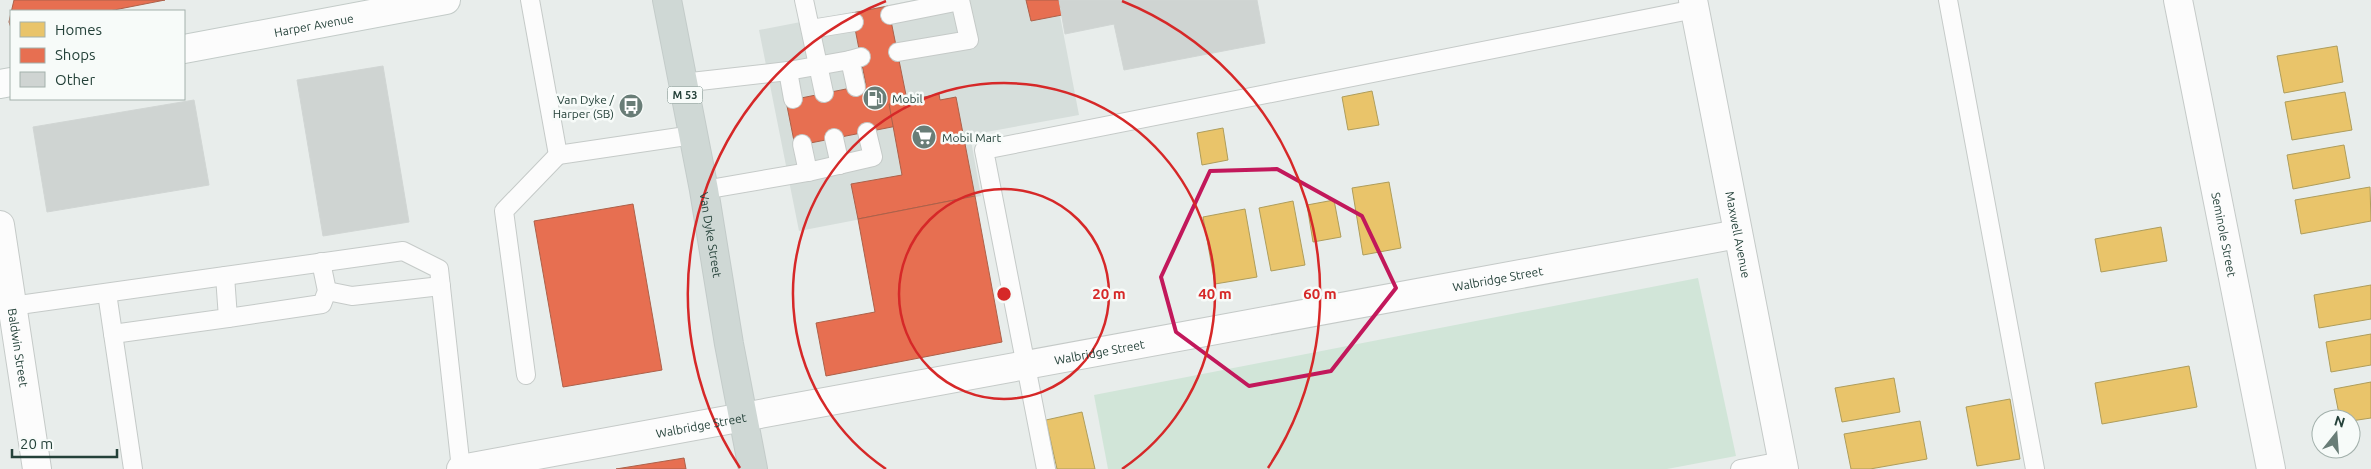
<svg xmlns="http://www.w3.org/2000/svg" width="2371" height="469" font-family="Ubuntu,sans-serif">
<rect width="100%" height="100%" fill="#e8edeb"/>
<!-- built -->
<polygon fill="#d6dedb" points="914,0 1057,0 1079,115 970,135 981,196 799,231 759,30"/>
<!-- green -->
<polygon fill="#d1e5d8" points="1698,278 1736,456 1667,469 1108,469 1094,395"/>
<!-- homes -->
<g fill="#e9c46a" stroke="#ae9d5b">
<polygon points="2337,46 2343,82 2284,93 2277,56"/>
<polygon points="1372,91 1379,125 1348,130 1342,97"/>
<polygon points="2345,92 2352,130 2292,140 2285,102"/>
<polygon points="1223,128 1228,160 1202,165 1197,133"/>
<polygon points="2344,145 2350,178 2293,189 2287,155"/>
<polygon points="1389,182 1401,248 1363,255 1352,188"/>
<polygon points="2370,187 2371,221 2301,234 2295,200"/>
<polygon points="1334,200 1341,237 1313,242 1307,205"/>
<polygon points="1293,201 1305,265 1271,271 1259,208"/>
<polygon points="1245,209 1257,277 1215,284 1203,217"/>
<polygon points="2161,227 2167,261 2101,272 2095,239"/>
<polygon points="2371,285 2371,319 2319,328 2314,295"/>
<polygon points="2371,334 2371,365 2331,372 2326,342"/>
<polygon points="2189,366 2197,407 2102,424 2095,383"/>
<polygon points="1894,378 1900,412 1842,422 1835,388"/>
<polygon points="2371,382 2371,418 2351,421 2351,419 2340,419 2334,389"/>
<polygon points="2010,399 2020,459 1977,466 1966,407"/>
<polygon points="1082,412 1095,469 1057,469 1046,420"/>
<polygon points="1920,421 1927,459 1870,469 1851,469 1844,434"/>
</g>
<!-- shops -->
<g fill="#e76f51" stroke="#ac614a">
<polygon points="14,0 165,0 109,11 11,11 11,28 9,22 10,17"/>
<polygon points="1026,0 1059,0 1062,15 1031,21"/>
<polygon points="888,6 906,95 896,97 902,125 795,146 786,101 866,85 852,13"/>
<polygon points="939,94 940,100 956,97 975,196 858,219 851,184 902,175 889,104"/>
<polygon points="975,196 1002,342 826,376 816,323 875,312 858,219"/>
<polygon points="633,204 662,370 563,387 534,221"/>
<polygon points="684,458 686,469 616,469"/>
</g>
<!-- building -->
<g fill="#cfd4d2" stroke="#d1d6d4">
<polygon points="1059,0 1257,0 1265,43 1124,70 1114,24 1065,34"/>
<polygon points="383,66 409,222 323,236 297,80"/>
<polygon points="194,100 209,185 47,212 33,127"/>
</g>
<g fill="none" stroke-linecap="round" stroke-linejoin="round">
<defs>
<g id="lane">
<polyline points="530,0 558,155 693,135"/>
<polyline points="804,0 824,93"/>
<polyline points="1948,0 2035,469"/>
<polyline points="890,15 960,1"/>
<polyline points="811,29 854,22"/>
<polyline points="898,52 969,40 960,0"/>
<polyline points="682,83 788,71"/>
<polyline points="856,87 850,60 861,57"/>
<polyline points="793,99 788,71 850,60"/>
<polyline points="834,138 840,165"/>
<polyline points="802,144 808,172"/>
<polyline points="704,190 808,172 873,157 867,132"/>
<polyline points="327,291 352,296 441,286"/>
<polyline points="107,293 133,469"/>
<polyline points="12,306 403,251 439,269 461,469"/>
<polyline points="228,318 322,304 327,291 321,262"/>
<polyline points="113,334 228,318 225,276"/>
<polyline points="526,375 504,211 558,155"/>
<polyline points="1046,469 984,150 1695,9"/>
<polyline points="1740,469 1782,461"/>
</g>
<g id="street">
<path id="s1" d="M1693,0L1784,469"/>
<path id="s2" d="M2178,0L2271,469"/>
<path id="s3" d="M0,225L37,469"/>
<path id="s4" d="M461,469L1738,234"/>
</g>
<g id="secondary">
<path id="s5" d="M184,49L446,0"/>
<polyline points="0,84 11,82"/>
</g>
<g id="primary">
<path id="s6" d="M667,0L704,190L729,344L753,469"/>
</g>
</defs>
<!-- lane casing -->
<use href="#lane" stroke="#c5cac8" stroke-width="20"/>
<!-- street casing -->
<use href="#street" stroke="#c5cac8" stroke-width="30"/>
<!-- secondary casing -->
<use href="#secondary" stroke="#c3cbc8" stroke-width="30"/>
<!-- primary casing -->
<use href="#primary" stroke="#c3cbc9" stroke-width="30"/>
<!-- lane -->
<use href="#lane" stroke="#fcfcfc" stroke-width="18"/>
<!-- street -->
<use href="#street" stroke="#fcfcfc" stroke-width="28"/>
<!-- secondary -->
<use href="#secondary" stroke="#fcfcfc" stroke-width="28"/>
<!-- primary -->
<use href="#primary" stroke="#cfd8d5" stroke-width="28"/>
</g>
<!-- marked area -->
<path fill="none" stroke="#c2185b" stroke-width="4" stroke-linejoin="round" d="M1277,169L1362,216L1396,288L1331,371L1249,386L1176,332L1161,277L1210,171Z"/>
<!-- distance rings -->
<g fill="none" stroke="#d62828" stroke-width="2.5">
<circle cx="1004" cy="294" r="105"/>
<path d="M886 469A211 211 0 1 1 1122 469"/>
<path d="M740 468A316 316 0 0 1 886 1M1122 1A316 316 0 0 1 1268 468"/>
</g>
<!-- icons -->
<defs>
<symbol id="fuel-disc" viewBox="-11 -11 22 22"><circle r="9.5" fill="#697d77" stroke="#f7fbf9"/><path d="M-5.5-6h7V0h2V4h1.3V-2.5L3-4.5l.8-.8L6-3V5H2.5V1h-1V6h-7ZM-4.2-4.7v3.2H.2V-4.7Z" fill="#fff"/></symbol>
<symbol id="bus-disc" viewBox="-11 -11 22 22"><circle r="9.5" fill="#697d77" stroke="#f7fbf9"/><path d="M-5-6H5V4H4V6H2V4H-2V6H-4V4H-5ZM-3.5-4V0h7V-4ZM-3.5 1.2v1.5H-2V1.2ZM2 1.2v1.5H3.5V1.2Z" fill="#fff"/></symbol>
<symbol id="supermarket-disc" viewBox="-11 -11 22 22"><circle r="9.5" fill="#697d77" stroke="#f7fbf9"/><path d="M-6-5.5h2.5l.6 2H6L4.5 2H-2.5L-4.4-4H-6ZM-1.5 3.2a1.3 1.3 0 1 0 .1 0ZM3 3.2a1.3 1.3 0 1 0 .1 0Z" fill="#fff"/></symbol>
</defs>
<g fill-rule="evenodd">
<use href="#fuel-disc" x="861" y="84" width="28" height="28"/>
<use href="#bus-disc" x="617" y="92" width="28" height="28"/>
<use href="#supermarket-disc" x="910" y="123" width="28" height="28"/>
</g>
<g text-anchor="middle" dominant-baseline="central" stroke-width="5" stroke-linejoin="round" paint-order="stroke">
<!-- shield labels -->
<rect fill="#f7fbf9" stroke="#637973" stroke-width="1" x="667.5" y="86.5" width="35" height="17" rx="4"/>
<g font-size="11" font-weight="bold" fill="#244139">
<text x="685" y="95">M 53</text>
</g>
<!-- street labels -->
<g font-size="12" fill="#244139" stroke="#f7fbf9">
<text stroke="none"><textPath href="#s5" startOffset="132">Harper Avenue</textPath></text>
<text stroke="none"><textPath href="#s6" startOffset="239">Van Dyke Street</textPath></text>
<text stroke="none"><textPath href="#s1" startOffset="239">Maxwell Avenue</textPath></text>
<text stroke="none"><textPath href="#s2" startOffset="239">Seminole Street</textPath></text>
<text stroke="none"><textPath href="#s4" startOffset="1054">Walbridge Street</textPath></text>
<text stroke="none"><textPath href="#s3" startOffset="124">Baldwin Street</textPath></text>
<text stroke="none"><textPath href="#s4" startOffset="649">Walbridge Street</textPath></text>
<text stroke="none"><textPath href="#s4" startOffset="244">Walbridge Street</textPath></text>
</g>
<!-- poi labels -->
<g font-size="12" fill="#244139" stroke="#f7fbf9" text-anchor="start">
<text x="892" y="98">Mobil</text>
<text x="614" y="99" text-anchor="end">Van Dyke /<tspan x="614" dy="14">Harper (SB)</tspan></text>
<text x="942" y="137">Mobil Mart</text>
</g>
</g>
<circle cx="1004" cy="294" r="8" fill="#d62828" stroke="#f7fbf9" stroke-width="2.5"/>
<g font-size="15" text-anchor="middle" font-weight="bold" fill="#d62828" stroke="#f7fbf9" stroke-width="5" stroke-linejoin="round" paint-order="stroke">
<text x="1109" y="299">20 m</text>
<text x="1215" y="299">40 m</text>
<text x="1320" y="299">60 m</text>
</g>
<!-- legend -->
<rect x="10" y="10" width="175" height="90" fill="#f7fbf9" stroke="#a3b1ac"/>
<rect x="20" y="22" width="25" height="15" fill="#e9c46a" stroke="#a3b1ac"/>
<text x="55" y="35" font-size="15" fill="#244139">Homes</text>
<rect x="20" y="48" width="25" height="15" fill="#e76f51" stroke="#a3b1ac"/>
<text x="55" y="60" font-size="15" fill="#244139">Shops</text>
<rect x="20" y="72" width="25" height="15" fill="#cfd4d2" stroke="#a3b1ac"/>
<text x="55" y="85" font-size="15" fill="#244139">Other</text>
<!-- north arrow -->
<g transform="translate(2336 434) rotate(17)"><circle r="24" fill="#f7fbf9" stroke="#a3b1ac"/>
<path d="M0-4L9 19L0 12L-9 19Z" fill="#697d77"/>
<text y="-8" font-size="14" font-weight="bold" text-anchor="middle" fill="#244139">N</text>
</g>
<!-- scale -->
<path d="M12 449v8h105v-8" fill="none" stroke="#244139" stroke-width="2.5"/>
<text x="20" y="449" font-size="15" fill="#244139" stroke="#f7fbf9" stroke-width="4" paint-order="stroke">20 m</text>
</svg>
